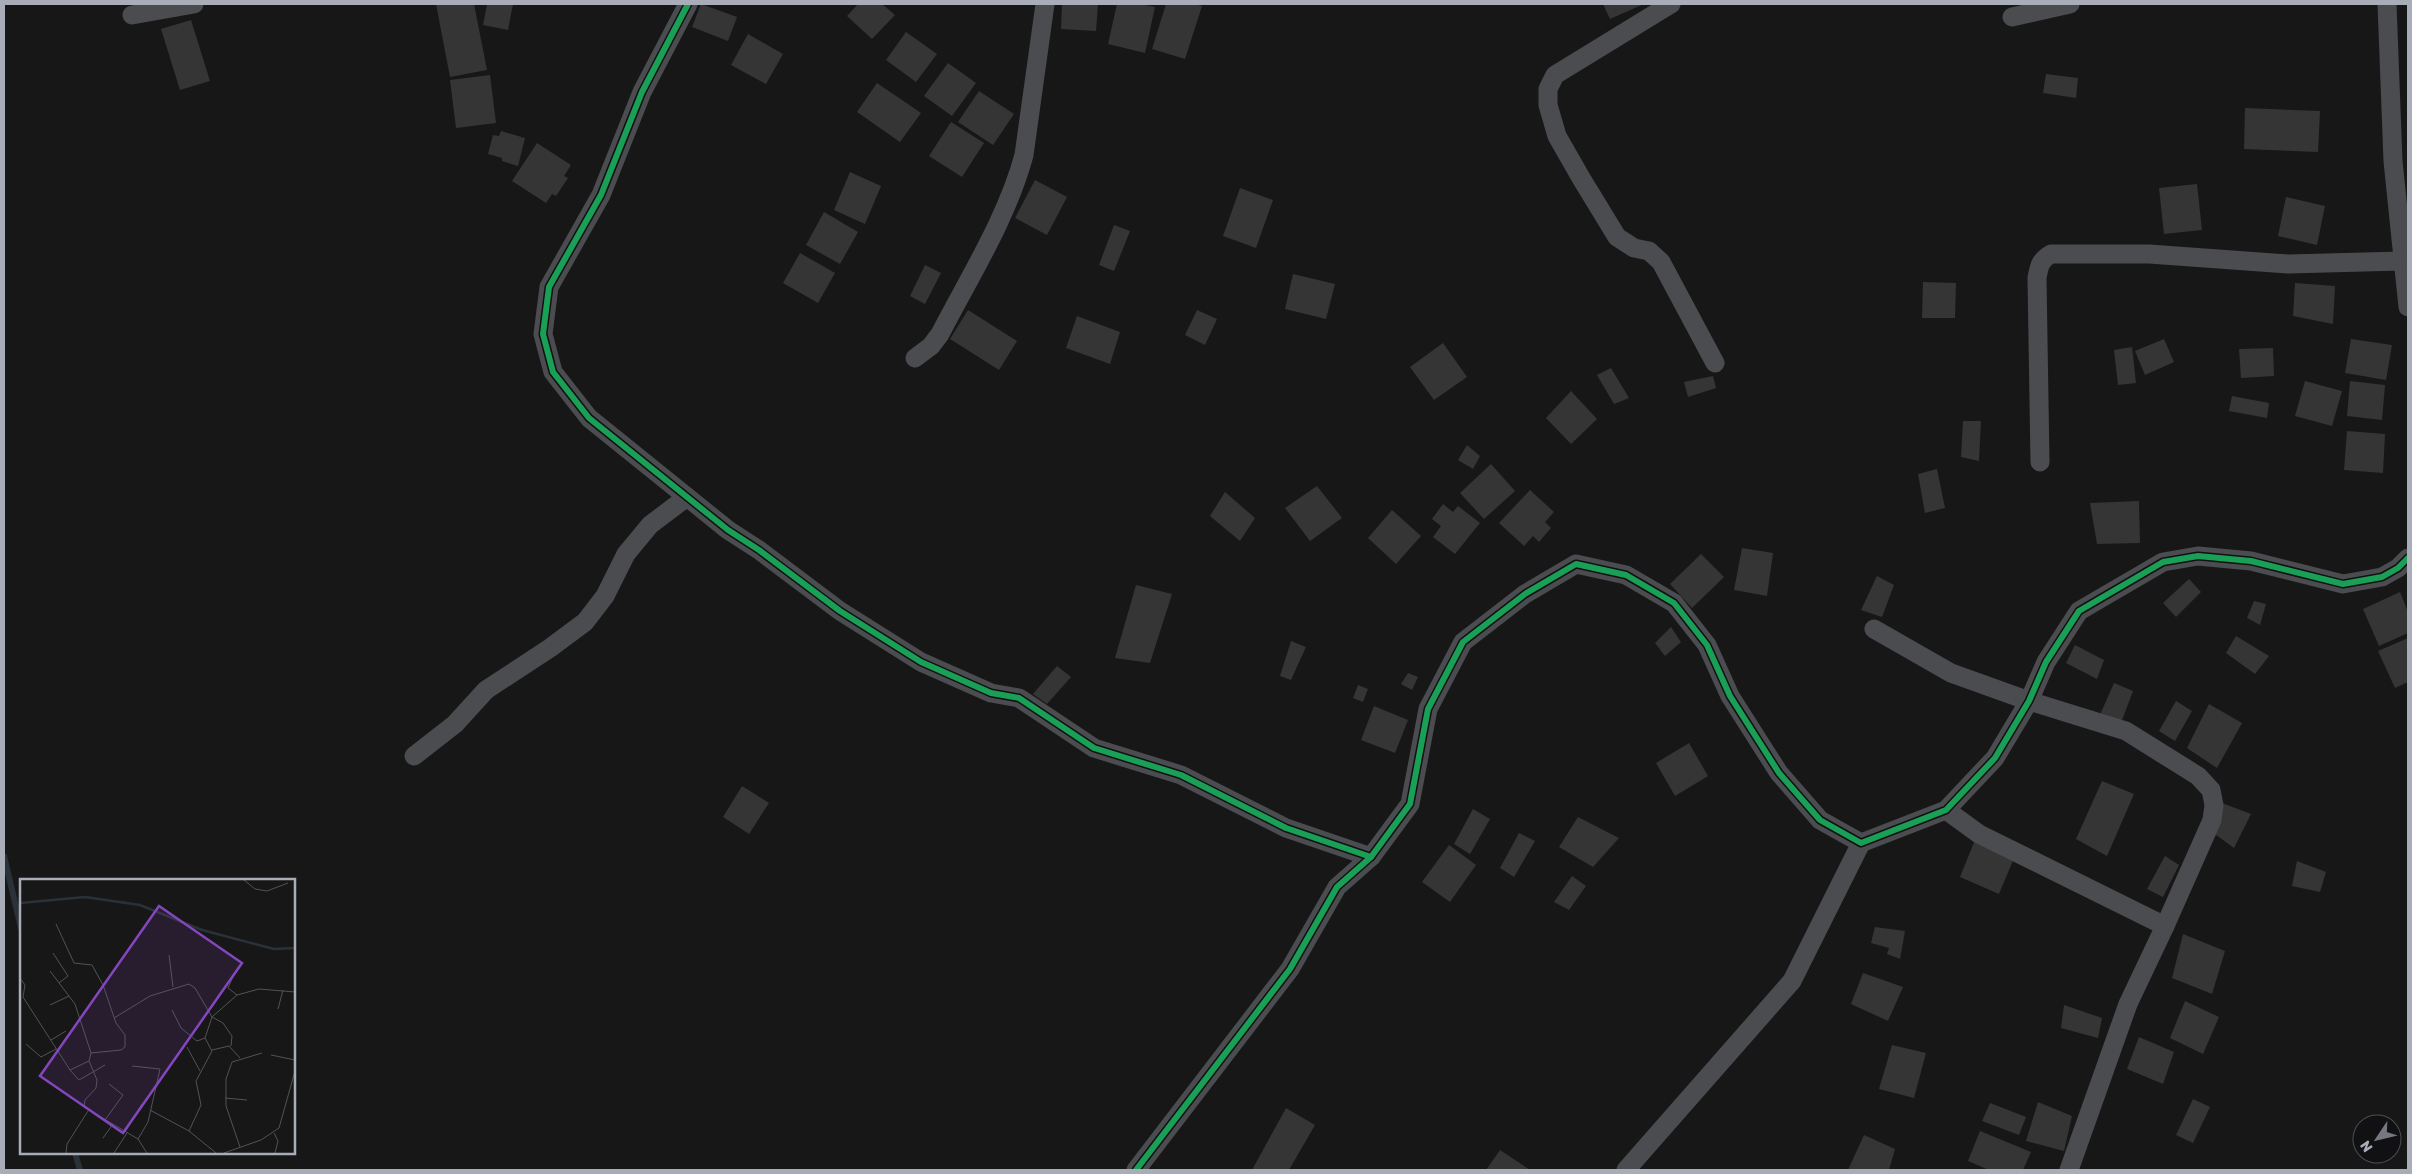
<svg xmlns="http://www.w3.org/2000/svg" width="2412" height="1174" font-family="Rubik,sans-serif">
<rect width="100%" height="100%" fill="#171717"/>
<g fill="none" stroke-linecap="round" stroke-linejoin="round">
<!-- stream -->
<g stroke="#2a3239" stroke-width="6">
<polyline points="4,856 21,928"/>
<polyline points="75,1153 80,1170"/>
</g>
</g>
<!-- building -->
<g fill="#353536">
<polygon points="436,4 474,4 487,70 450,77"/>
<polygon points="487,4 513,4 508,30 483,25"/>
<polygon points="701,4 737,17 728,41 692,27"/>
<polygon points="858,4 882,4 895,15 872,39 847,16"/>
<polygon points="1062,4 1098,4 1096,31 1061,29"/>
<polygon points="1117,4 1140,4 1155,7 1145,53 1108,44"/>
<polygon points="1166,4 1194,4 1202,6 1185,59 1152,49"/>
<polygon points="1603,4 1644,4 1610,19"/>
<polygon points="191,20 210,81 180,90 161,29"/>
<polygon points="906,32 937,54 916,82 886,60"/>
<polygon points="748,34 783,54 766,84 731,65"/>
<polygon points="948,63 976,83 952,116 924,96"/>
<polygon points="2046,74 2078,78 2076,98 2043,93"/>
<polygon points="490,75 496,123 456,128 450,80"/>
<polygon points="877,83 921,113 900,142 857,112"/>
<polygon points="979,91 1014,114 993,145 958,122"/>
<polygon points="2245,108 2320,111 2318,152 2244,149"/>
<polygon points="951,122 984,143 962,177 929,156"/>
<polygon points="501,131 525,138 518,166 502,161 502,158 488,154 493,135 499,136"/>
<polygon points="537,143 571,165 564,176 568,178 556,196 552,194 546,203 512,181"/>
<polygon points="850,172 881,186 865,224 834,210"/>
<polygon points="1035,180 1067,197 1047,235 1015,218"/>
<polygon points="2197,184 2202,230 2164,234 2159,188"/>
<polygon points="1240,188 1273,200 1256,248 1223,236"/>
<polygon points="2286,197 2325,206 2317,245 2278,236"/>
<polygon points="824,212 858,232 840,264 806,245"/>
<polygon points="1114,225 1130,231 1114,271 1099,265"/>
<polygon points="800,253 835,273 818,303 783,283"/>
<polygon points="925,265 941,273 925,304 910,296"/>
<polygon points="1293,274 1335,284 1326,319 1285,309"/>
<polygon points="1923,282 1956,283 1955,318 1922,318"/>
<polygon points="2295,283 2335,286 2333,324 2293,316"/>
<polygon points="968,310 1017,341 999,370 950,339"/>
<polygon points="1197,310 1217,319 1205,345 1185,335"/>
<polygon points="1077,316 1120,332 1110,364 1066,348"/>
<polygon points="2164,339 2174,362 2145,375 2135,351"/>
<polygon points="2351,339 2392,345 2386,380 2345,373"/>
<polygon points="1443,343 1467,377 1434,400 1410,367"/>
<polygon points="2132,347 2136,383 2118,385 2114,350"/>
<polygon points="2273,348 2274,376 2241,378 2239,349"/>
<polygon points="1611,368 1629,398 1614,404 1597,375"/>
<polygon points="1713,376 1716,388 1688,397 1684,382"/>
<polygon points="2305,381 2342,391 2332,426 2295,416"/>
<polygon points="2350,381 2385,385 2382,420 2347,416"/>
<polygon points="1571,391 1597,419 1571,444 1546,418"/>
<polygon points="2232,396 2269,403 2267,418 2229,411"/>
<polygon points="1963,421 1981,421 1979,461 1961,457"/>
<polygon points="2347,431 2385,434 2383,473 2344,470"/>
<polygon points="1467,445 1480,456 1473,469 1458,460"/>
<polygon points="1491,464 1515,491 1484,519 1460,493"/>
<polygon points="1937,469 1945,508 1925,513 1918,474"/>
<polygon points="1317,486 1342,518 1310,541 1285,508"/>
<polygon points="1530,490 1554,512 1545,522 1551,528 1539,542 1533,536 1524,546 1499,523"/>
<polygon points="1225,492 1255,518 1240,541 1210,516"/>
<polygon points="2139,501 2140,543 2097,544 2090,503"/>
<polygon points="1443,504 1453,512 1458,506 1480,523 1455,554 1433,537 1441,526 1432,519"/>
<polygon points="1392,510 1421,536 1396,564 1368,538"/>
<polygon points="1742,548 1773,553 1767,596 1734,590"/>
<polygon points="1701,554 1724,577 1692,608 1670,584"/>
<polygon points="1877,576 1894,585 1882,617 1861,610"/>
<polygon points="2189,579 2201,592 2176,617 2163,603"/>
<polygon points="1136,585 1172,594 1150,663 1115,658"/>
<polygon points="2400,592 2408,612 2408,633 2379,646 2363,609"/>
<polygon points="2254,601 2266,604 2260,625 2247,618"/>
<polygon points="1671,627 1681,642 1665,656 1655,643"/>
<polygon points="2236,636 2269,656 2255,674 2226,653"/>
<polygon points="2408,638 2408,682 2395,688 2378,651"/>
<polygon points="1291,641 1306,647 1291,680 1280,676"/>
<polygon points="2075,645 2104,660 2097,679 2066,663"/>
<polygon points="1057,666 1071,677 1047,704 1033,694"/>
<polygon points="1408,673 1418,677 1412,690 1401,684"/>
<polygon points="2114,683 2133,691 2121,723 2099,717"/>
<polygon points="1358,685 1368,689 1363,702 1353,698"/>
<polygon points="2176,701 2192,711 2175,741 2159,731"/>
<polygon points="2209,704 2242,723 2217,768 2187,748"/>
<polygon points="1374,706 1408,720 1395,753 1361,740"/>
<polygon points="1689,743 1708,776 1675,796 1656,763"/>
<polygon points="2102,781 2134,794 2107,856 2076,839"/>
<polygon points="742,786 769,803 749,834 723,817"/>
<polygon points="2222,803 2251,814 2234,848 2212,832"/>
<polygon points="1473,809 1490,819 1470,854 1454,844"/>
<polygon points="1578,817 1619,838 1593,867 1559,847"/>
<polygon points="1519,833 1535,841 1514,877 1500,868"/>
<polygon points="1975,840 2014,858 1999,894 1960,877"/>
<polygon points="1449,845 1476,865 1450,902 1422,882"/>
<polygon points="2165,856 2179,865 2163,897 2147,889"/>
<polygon points="2297,861 2326,872 2320,892 2292,886"/>
<polygon points="1572,876 1586,886 1569,910 1554,902"/>
<polygon points="1875,927 1905,931 1900,959 1887,954 1889,948 1871,943"/>
<polygon points="2183,934 2225,951 2212,994 2172,978"/>
<polygon points="1863,973 1903,987 1888,1021 1851,1004"/>
<polygon points="2185,1001 2219,1017 2203,1054 2170,1038"/>
<polygon points="2064,1005 2102,1018 2098,1038 2061,1028"/>
<polygon points="2139,1037 2174,1052 2163,1084 2127,1069"/>
<polygon points="1892,1045 1926,1053 1914,1098 1879,1089"/>
<polygon points="2193,1099 2210,1107 2193,1143 2176,1135"/>
<polygon points="2038,1102 2072,1116 2064,1151 2026,1141"/>
<polygon points="1990,1103 2026,1117 2019,1135 1982,1121"/>
<polygon points="1286,1108 1315,1125 1289,1170 1252,1170"/>
<polygon points="1980,1131 2031,1152 2023,1170 1989,1170 1968,1161"/>
<polygon points="1864,1135 1895,1149 1889,1170 1848,1170"/>
<polygon points="1500,1150 1530,1170 1486,1170"/>
</g>
<g fill="none" stroke-linecap="round" stroke-linejoin="round">
<!-- street -->
<g stroke="#4b4c50" stroke-width="19">
<polyline points="688,4 642,92 601,195 549,287 543,334 553,372 589,418 728,530 759,550 840,611 921,662 991,693 1019,698 1094,748 1181,775 1286,828 1371,857"/>
<polyline points="1671,4 1555,75 1548,89 1548,105 1557,136 1581,178 1617,237 1634,248 1649,251 1661,262 1715,363"/>
<polyline points="2387,4 2393,161 2408,307"/>
<polyline points="132,15 194,4"/>
<polyline points="2012,17 2070,4"/>
<path d="M915,358L931,346L940,334C970,276 1007,218 1024,155L1045,4"/>
<path d="M2040,462L2037,278C2039,267 2040,260 2051,254H2149L2288,264L2402,261"/>
<polyline points="1874,629 1951,673 2029,701 2126,731 2198,776 2211,790 2214,805 2212,820 2165,926"/>
<polyline points="414,756 455,724 486,690 550,648 585,622 605,596 626,554 650,525 687,497"/>
<polyline points="1946,810 1979,834 2165,926 2128,1004 2069,1170"/>
<polyline points="1136,1170 1290,969 1337,887 1371,857 1410,804 1428,709 1463,642 1525,594 1576,564 1626,575 1674,603 1707,645 1730,696 1779,773 1820,820 1861,843 1946,810 1995,758 2029,701 2046,662 2079,611 2163,562 2198,556 2251,561 2343,584 2382,577 2398,568 2408,558"/>
<polyline points="1626,1170 1792,981 1861,843"/>
</g>
<defs>
<g id="cycleway">
<polyline points="688,4 642,92 601,195 549,287 543,334 553,372 589,418 728,530 759,550 840,611 921,662 991,693 1019,698 1094,748 1181,775 1286,828 1371,857"/>
<polyline points="1136,1170 1290,969 1337,887 1371,857 1410,804 1428,709 1463,642 1525,594 1576,564 1626,575 1674,603 1707,645 1730,696 1779,773 1820,820 1861,843 1946,810 1995,758 2029,701 2046,662 2079,611 2163,562 2198,556 2251,561 2343,584 2382,577 2398,568 2408,558"/>
</g>
</defs>
<!-- cycleway casing -->
<use href="#cycleway" stroke="#111113" stroke-width="9"/>
<!-- cycleway -->
<use href="#cycleway" stroke="#1a9f57" stroke-width="6"/>
</g>
<!-- overview -->
<g transform="translate(20 879)">
<rect width="275" height="275" fill="#171717"/>
<path fill="none" stroke="#2a3239" stroke-width="2.5" d="M0,24L65,18L120,26L182,51L254,70L275,69"/>
<path fill="none" stroke="#515357" stroke-width="1" d="M224,1L235,10L247,12L268,4M36,45L54,84L72,86L83,106L96,144L105,156V168L101,171L71,174L69,182L77,201L76,209L65,221L64,228L118,260L127,274M33,74L48,97L39,104M149,76L153,108M30,92L55,125L71,174M215,93L208,109L217,116M0,99L5,106L3,118L50,191L69,182M30,126L49,117M258,130L263,111M152,131L161,149L177,162L185,159L192,172L176,202L181,226L169,252L196,274M94,139L130,117L169,105L175,109L192,138L203,144L212,157L211,167M185,159L192,138L217,116L239,110L275,113M31,161L46,152M6,165L21,178L36,170M167,168L180,192M192,171L209,167L220,179M251,176L275,181M112,187L140,190L128,243L118,260M50,191L59,201L85,186M205,219L227,221M130,231L169,252M85,241L103,216L89,205M105,253L122,225M254,254L258,262L255,274M83,259L93,245M220,268L206,227V200L212,183L242,174M46,274L47,265L68,232M94,274L107,254M204,274L241,261L259,249L275,192"/>
<path fill="#8446be" fill-opacity="0.15" stroke="#8446be" stroke-width="2.5" d="M139,27L222,84L103,254L20,197Z"/>
<rect width="275" height="275" fill="none" stroke="#a8adb8" stroke-width="2.5"/>
</g>
<!-- border -->
<rect width="2412" height="1174" fill="none" stroke="#a8adb8" stroke-width="10"/>
<!-- north arrow -->
<g transform="translate(2377 1139) rotate(235)"><circle r="24" fill="#111113" stroke="#4d4f55"/>
<path d="M0-4L9 19L0 12L-9 19Z" fill="#757880"/>
<text y="-8" font-size="14" font-weight="bold" text-anchor="middle" fill="#a8adb8">N</text>
</g>
</svg>
